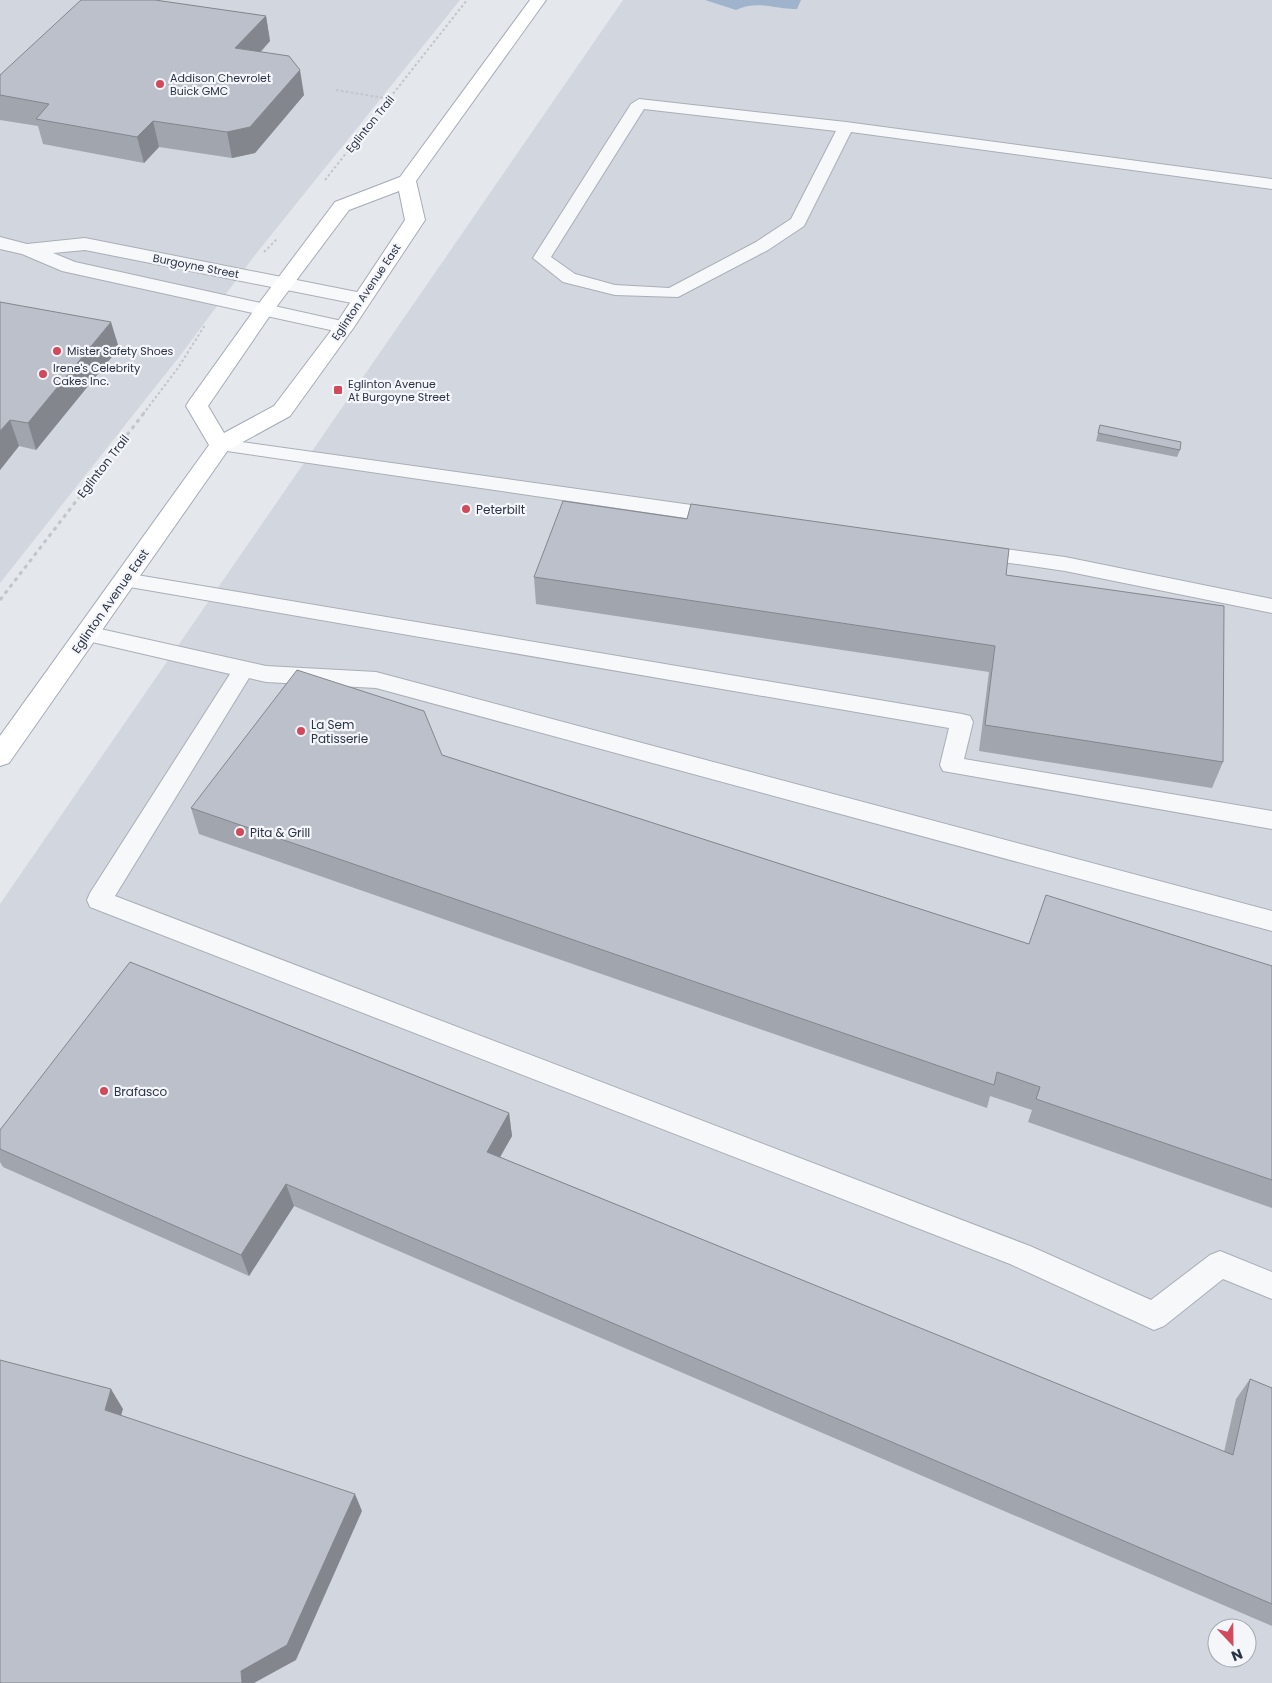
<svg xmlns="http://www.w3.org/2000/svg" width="1272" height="1683" font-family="Poppins,sans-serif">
<rect width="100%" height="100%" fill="#e4e7ec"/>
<!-- built -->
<g fill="#d2d6de" fill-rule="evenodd">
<polygon points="0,0 460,0 255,255 179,357 0,583"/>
<path d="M623,0H1272V1683H0V904ZM1217,1628H1247V1658H1217Z"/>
</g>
<!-- water -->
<path fill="#9fb4cc" d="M705,0H801L797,9C775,9 757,0 736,10Z"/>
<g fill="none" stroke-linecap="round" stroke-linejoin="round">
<defs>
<g id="lane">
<path d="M639,99L846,122L1272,179V189L851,132L804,226L768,250L678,297L615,295L563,282L533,258L631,104ZM644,109L836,131L791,219L756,242L669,288L615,285L575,274L551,257Z"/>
<polygon points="220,439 720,509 727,511 730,516 727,521 720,523 213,449 210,445 213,441"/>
<polygon points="976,545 1065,557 1272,599 1272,613 1065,571 969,557 966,552 969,547"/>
<polygon points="125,573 962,714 970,716 973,722 964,759 1272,811 1272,829 943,771 940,765 949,728 118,585 115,580 118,575"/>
<polygon points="87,626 266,666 376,672 1272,911 1272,931 376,688 266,682 249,678 115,896 1030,1246 1151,1300 1210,1255 1220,1251 1272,1272 1272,1299 1223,1279 1164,1326 1154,1330 1010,1264 90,907 87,900 90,893 230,674 79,639 76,634 79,629"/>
</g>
<polygon id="street" points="0,237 27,244 85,238 362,293 369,295 372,299 369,303 362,305 85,250 53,253 75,262 351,323 354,327 351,331 344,333 62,271 22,254 0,249"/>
<path id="primary" d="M530,0H546L416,181L425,220L354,327L290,416L228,450L9,763L0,766V736L209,445L186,406L189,401L257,306L335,202L400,177ZM399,191L405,220L336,324L274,406L224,433L208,406L271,314L349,210Z"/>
</defs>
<!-- lane casing -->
<use href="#lane" stroke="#a9aeb7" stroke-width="2"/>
<!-- street casing -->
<use href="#street" stroke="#a9aeb7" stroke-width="2"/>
<!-- primary casing -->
<use href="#primary" stroke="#a3abb8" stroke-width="2"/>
<!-- path-far1 -->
<g stroke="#c2c5cb" stroke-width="2" stroke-dasharray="2.5 2.5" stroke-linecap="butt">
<polyline points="336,90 390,99"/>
<polyline points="325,180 467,0"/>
<polyline points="264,252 277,239"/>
<polyline points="143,414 178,368 205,325"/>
</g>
<!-- path -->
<polyline stroke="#c2c5cb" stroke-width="3" stroke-dasharray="4 4" stroke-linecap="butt" points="0,600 144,413"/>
<!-- lane -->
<use href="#lane" fill="#f7f8fa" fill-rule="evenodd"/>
<!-- street -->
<use href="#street" fill="#f7f8fa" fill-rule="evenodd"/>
<!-- primary -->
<use href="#primary" fill="#fff" fill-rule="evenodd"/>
</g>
<!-- wall -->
<g fill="#a1a5ae">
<polygon points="166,2 266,16 270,41 261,52 304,95 255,153 232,158 159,147 144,163 43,144 38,126 0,120 0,75"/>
<polygon points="0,302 119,348 36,450 19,446 0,470"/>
<polygon points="1100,425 1180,450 1177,457 1096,441"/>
<polygon points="687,519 1006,575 1223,762 1212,788 979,751 989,672 536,604 534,577"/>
<polygon points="442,755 1029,944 1272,966 1272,1208 1028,1122 1032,1110 990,1096 987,1108 199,834 191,808"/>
<polygon points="509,1113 512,1136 500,1157 1224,1452 1236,1399 1250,1379 1272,1388 1272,1626 294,1206 249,1276 3,1167 0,1162 0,1130"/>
</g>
<!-- shaded-wall -->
<g fill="#83868d">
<polygon points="266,16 270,41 240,73 235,48"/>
<polygon points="300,70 304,95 255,153 232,158 227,132"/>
<polygon points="153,121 159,147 144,163 137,137"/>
<polygon points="111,322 119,348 36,450 28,423"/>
<polygon points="10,420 19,446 0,470 0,431"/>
<polygon points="509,1113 512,1136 490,1175 487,1152"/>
<polygon points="286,1184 294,1206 249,1276 241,1255"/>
<polygon points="111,1389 123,1409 117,1429 105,1410"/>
<polygon points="355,1494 362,1511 296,1660 254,1683 242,1683 241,1671"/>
</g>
<!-- building -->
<g fill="#bbc0ca" stroke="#83868d">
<polygon points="81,0 155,0 266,16 235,48 289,56 300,70 250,127 227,132 153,121 137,137 36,119 49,104 0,95 0,75"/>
<polygon points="0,302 111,322 28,423 10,420 0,431"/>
<polygon points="1100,425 1181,442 1180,450 1098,433"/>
<polygon points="563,501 687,519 691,504 1009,549 1006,575 1224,606 1223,762 985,725 995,646 534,577"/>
<polygon points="297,670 424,711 442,755 1029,944 1046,895 1272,966 1272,1180 1036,1099 1040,1087 997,1072 994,1085 191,808"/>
<polygon points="130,962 509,1113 487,1152 1233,1455 1250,1379 1272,1388 1272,1604 286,1184 241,1255 0,1149 0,1130"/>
<polygon points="0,1360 111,1389 105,1410 355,1494 287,1645 241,1671 242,1683 0,1683"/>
</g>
<!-- markers -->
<g fill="#d1495b" stroke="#f4f6f9" stroke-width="2">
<circle cx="160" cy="84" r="5"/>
<circle cx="57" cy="351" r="5"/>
<circle cx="43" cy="374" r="5"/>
<rect x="333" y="385" width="10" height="10" rx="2.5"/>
<circle cx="466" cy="509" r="5"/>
<circle cx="301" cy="731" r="5"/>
<circle cx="240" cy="832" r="5"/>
<circle cx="104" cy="1091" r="5"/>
</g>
<g text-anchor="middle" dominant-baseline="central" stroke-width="4.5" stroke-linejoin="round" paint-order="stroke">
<!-- far-poi labels -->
<g font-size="11" fill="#2b3445" stroke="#f4f6f9" text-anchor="start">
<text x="170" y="78">Addison Chevrolet<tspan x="170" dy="13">Buick GMC</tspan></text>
<text x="67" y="351">Mister Safety Shoes</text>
<text x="53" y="368">Irene's Celebrity<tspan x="53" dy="13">Cakes Inc.</tspan></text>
<text x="348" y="384">Eglinton Avenue<tspan x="348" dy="13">At Burgoyne Street</tspan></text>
</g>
<!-- far-street labels -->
<g font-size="11" fill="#2b3445" stroke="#f4f6f9">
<text transform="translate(370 124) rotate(-51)">Eglinton Trail</text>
<text transform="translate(196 266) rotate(11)">Burgoyne Street</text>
<text transform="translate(366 292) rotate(-56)">Eglinton Avenue East</text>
</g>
<!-- street labels -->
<g font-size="12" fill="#2b3445" stroke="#f4f6f9">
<text transform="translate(103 466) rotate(-52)">Eglinton Trail</text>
<text transform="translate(110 601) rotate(-55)">Eglinton Avenue East</text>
</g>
<!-- poi labels -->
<g font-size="12" fill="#2b3445" stroke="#f4f6f9" text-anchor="start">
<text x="476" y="509">Peterbilt</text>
<text x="311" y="724">La Sem<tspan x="311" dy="14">Patisserie</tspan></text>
<text x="250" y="832">Pita &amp; Grill</text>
<text x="114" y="1091">Brafasco</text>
</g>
</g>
<!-- north arrow -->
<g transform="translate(1232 1643) rotate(158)"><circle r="24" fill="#f4f6f9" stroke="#a4a8b1"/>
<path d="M0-4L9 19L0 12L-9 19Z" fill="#d1495b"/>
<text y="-8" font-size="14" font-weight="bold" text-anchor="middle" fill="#2b3445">N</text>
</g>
</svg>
